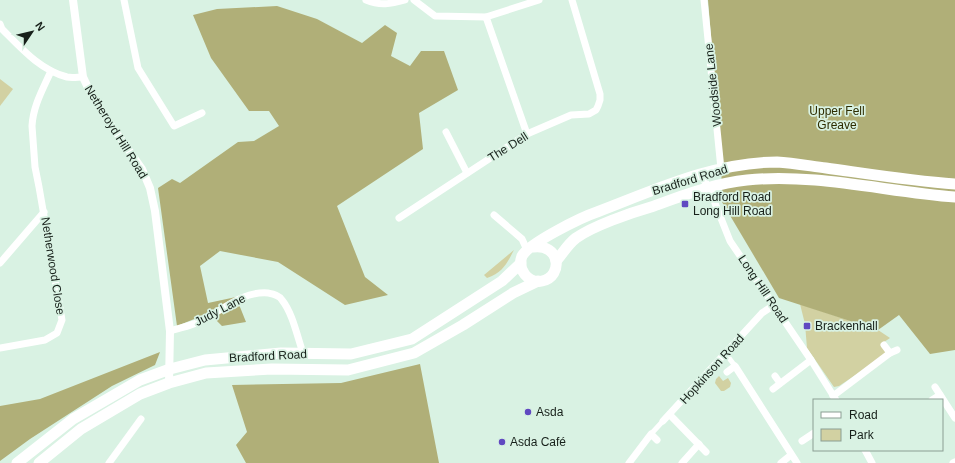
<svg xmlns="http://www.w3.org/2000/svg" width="955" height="463" font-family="Helvetica,sans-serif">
<rect width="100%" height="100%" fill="#d9f2e3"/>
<!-- green -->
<g fill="#d2d1a2">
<polygon points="0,79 13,89 0,106"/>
<path d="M514,250C506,265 503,272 487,278L484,275Z"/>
<polygon points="800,304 878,330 890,338 881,344 887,354 839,386 834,387 807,348 805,324"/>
<polygon points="719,376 723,381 728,378 731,383 730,387 724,391 721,391 715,383 716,379"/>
</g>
<!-- forest -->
<g fill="#b0af78">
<polygon points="708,0 955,0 955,350 930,354 899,315 878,330 779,298 722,202 721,155"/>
<polygon points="277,6 317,19 362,43 385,25 397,33 391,56 410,66 421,51 444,51 458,90 419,113 423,149 337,206 365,277 388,295 345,305 278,262 220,251 200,266 208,303 236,297 246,322 222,326 209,313 177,326 158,188 172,179 180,183 238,142 254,141 279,126 269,111 249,111 211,58 193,15 217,9"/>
<polygon points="160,352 155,365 112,386 30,439 0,461 0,406 40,399"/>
<polygon points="420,364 439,463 246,463 236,445 247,432 232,385 341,383"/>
</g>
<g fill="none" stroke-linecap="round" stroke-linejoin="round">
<!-- pedestrian -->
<g stroke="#fff" stroke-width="5">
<polyline points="726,354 735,366"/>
<polyline points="651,434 663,421"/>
</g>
<!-- minor -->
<g stroke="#fff" stroke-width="7">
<polyline points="124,0 138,68 174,126 202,113"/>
<path d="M366,0C380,6 391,4 405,0"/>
<polyline points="414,0 435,16 486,17 539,0"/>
<polyline points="704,0 721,169"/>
<polyline points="486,17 527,134"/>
<path d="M0,24L2,29C21,48 40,70 67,77C72,78 78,77 83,77"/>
<polyline points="446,132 467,173"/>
<polyline points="700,174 709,188 730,241 811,360 836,400"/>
<polyline points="494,215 522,239 527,250"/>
<polyline points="399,218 527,134 571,115 589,114 596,110 598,106 600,100 600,94 572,0"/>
<polyline points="0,263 44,212"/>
<path d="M170,331C179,328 190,326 199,322C222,311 241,291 268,293C273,294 279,295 282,300C293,314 297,336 303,353"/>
<polyline points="884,345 890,353"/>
<path d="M0,348L45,340L57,333L62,320L39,187L35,167L32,126C33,106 43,89 51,71"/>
<polyline points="727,372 735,366 797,463"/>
<polyline points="775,376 780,383"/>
<polyline points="935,387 955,418"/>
<polyline points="773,389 811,360"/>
<polyline points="833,396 890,353 897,350"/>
<polyline points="932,400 940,395"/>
<polyline points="670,415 706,452"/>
<polyline points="663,421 762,313 774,305"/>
<polyline points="802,441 814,433"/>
<polyline points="865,450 872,463"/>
<polyline points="109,463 141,419"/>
<polyline points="629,463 651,434 657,440"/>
<polyline points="682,463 699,444"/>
<polyline points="781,463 791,455"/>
<polyline points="953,463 955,462"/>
</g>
<!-- tertiary -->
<polyline stroke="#fff" stroke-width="8" points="73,0 83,77 91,94 104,115 142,169 150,188 155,211 170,331 169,383"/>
<!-- primary -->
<g stroke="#fff" stroke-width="11">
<path d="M533,247C560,243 564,276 542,281C528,284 517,269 522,256C529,243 582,217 597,212C655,190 714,162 777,162C793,163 810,166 826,168C869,174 912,181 955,184"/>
<path d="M556,261C563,253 568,244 576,238C593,226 630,213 651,207C682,196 715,183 747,180C816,173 887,192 955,197"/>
<polyline points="17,463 73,419 140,380 170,369 205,360 281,353 351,354 412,339 502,281 521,263"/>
<polyline points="39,463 81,429 140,394 169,383 206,373 272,369 348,370 414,353 463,325 513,293 538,281"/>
</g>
</g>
<!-- markers -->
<g fill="#6049c1" stroke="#d9f2e3" stroke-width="1.5">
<rect x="681" y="200" width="8" height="8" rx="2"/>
<rect x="803" y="322" width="8" height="8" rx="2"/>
<circle cx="528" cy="412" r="4"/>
<circle cx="502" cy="442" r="4"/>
</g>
<g text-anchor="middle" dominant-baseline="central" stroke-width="3.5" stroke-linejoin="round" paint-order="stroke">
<!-- street labels -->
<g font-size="12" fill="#17201a" stroke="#d9f2e3">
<text transform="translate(713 85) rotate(-96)">Woodside Lane</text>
<text transform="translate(116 132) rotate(58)">Netheroyd Hill Road</text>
<text transform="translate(508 147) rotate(-32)">The Dell</text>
<text transform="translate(690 180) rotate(-17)">Bradford Road</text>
<text transform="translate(53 266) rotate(81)">Netherwood Close</text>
<text transform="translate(763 289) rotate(56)">Long Hill Road</text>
<text transform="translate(220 310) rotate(-27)">Judy Lane</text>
<text transform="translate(268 356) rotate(-3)">Bradford Road</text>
<text transform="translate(712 369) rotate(-48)">Hopkinson Road</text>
</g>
<!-- park labels -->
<g font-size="12" fill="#2e2c00" stroke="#d9f2e3">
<text x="837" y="111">Upper Fell<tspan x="837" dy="14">Greave</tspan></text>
</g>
<!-- poi labels -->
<g font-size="12" fill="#17201a" stroke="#d9f2e3" text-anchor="start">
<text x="693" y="197">Bradford Road<tspan x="693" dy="14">Long Hill Road</tspan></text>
<text x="815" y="326">Brackenhall</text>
<text x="536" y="412">Asda</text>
<text x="510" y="442">Asda Café</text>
</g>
</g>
<!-- legend -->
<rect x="813" y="399" width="130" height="52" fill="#d9f2e3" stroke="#8b9e93"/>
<rect x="821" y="412" width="20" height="6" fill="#ffffff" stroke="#8b9e93"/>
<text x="849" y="419" font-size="12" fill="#17201a">Road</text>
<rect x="821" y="429" width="20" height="12" fill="#d2d1a2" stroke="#8b9e93"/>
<text x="849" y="439" font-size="12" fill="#17201a">Park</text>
<!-- north arrow -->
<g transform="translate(32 32) rotate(55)" stroke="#d9f2e3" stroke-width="3" paint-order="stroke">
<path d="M0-3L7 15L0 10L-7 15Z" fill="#17201a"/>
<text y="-6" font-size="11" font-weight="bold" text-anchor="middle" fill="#17201a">N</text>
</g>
</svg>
